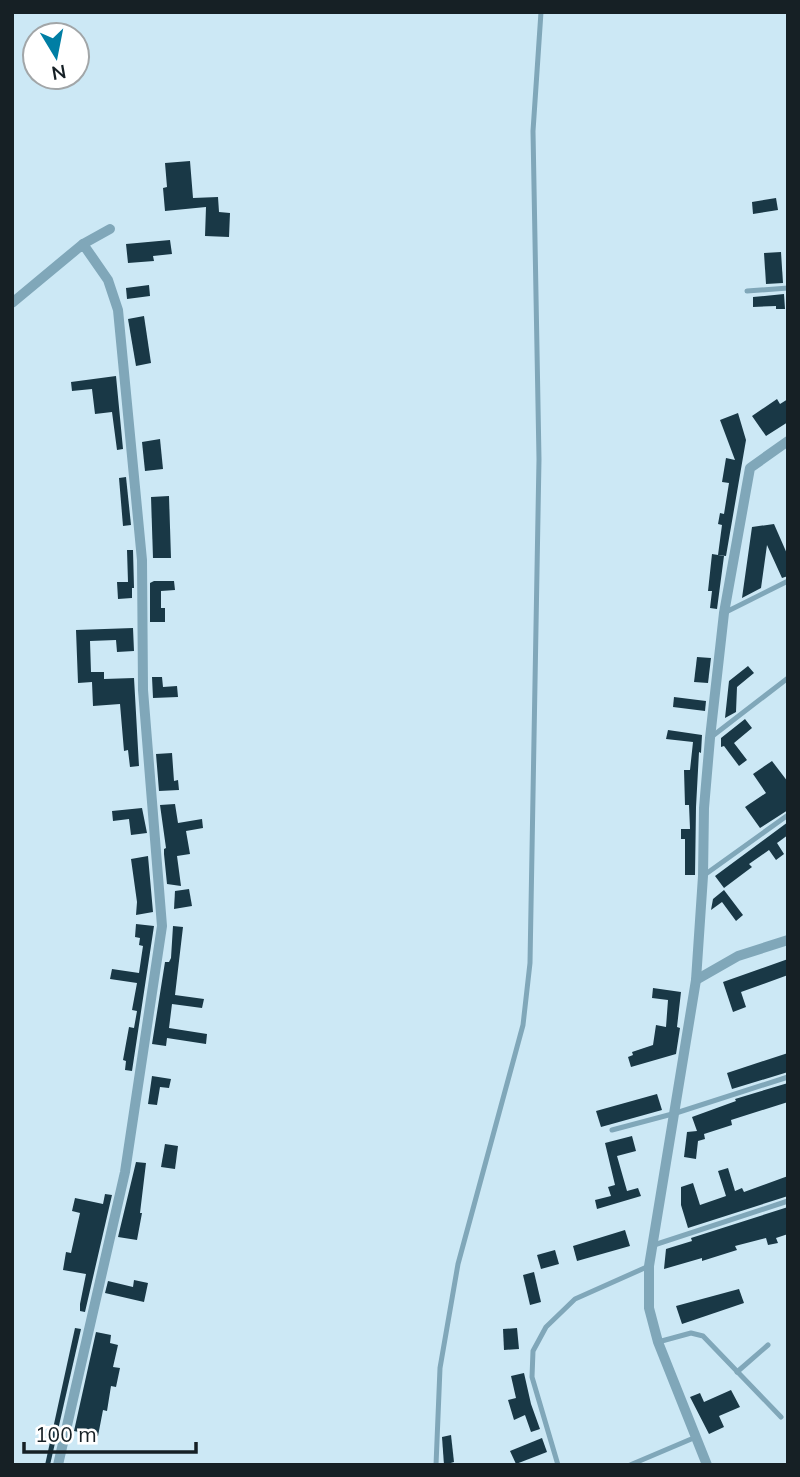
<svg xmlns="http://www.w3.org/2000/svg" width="800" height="1477" font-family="Mulish,sans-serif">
<rect width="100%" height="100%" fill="#cce8f5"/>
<!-- building -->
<g fill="#193846">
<polygon points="190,161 193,198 218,197 219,212 230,213 229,237 205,236 206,207 165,211 163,188 167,187 165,163"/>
<polygon points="776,198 778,210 753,214 752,202"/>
<polygon points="170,240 172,254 153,256 154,261 128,263 126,244"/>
<polygon points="781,252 783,283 766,284 764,253"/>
<polygon points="149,285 150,296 127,299 126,288"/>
<polygon points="784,294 785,309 776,309 776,306 753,307 753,297"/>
<polygon points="144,316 151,363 136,366 128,319"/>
<polygon points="116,376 123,449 117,450 112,412 95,414 92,389 72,391 71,382"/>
<polygon points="777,399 780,404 788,399 788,422 766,436 752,416"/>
<polygon points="738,413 746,440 726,556 718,555 722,525 718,524 720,513 724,514 729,483 722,482 726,458 735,460 720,420"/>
<polygon points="160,439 163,469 145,471 142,442"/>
<polygon points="126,477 131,525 123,526 119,478"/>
<polygon points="169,496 171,558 153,558 151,497"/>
<polygon points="774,524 788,556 788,576 782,578 767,545 761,588 742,598 752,527"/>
<polygon points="127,550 133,550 134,588 132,588 132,598 118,599 117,582 128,582"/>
<polygon points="712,554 724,556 717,609 710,608 712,591 708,591"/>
<polygon points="154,581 174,581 175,590 161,591 161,608 165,608 165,622 150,622 150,583"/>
<polygon points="133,628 134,651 117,652 116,640 90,641 91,672 104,672 104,679 134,678 139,766 130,767 128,750 124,751 120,704 93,706 92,682 78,683 76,630"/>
<polygon points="697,657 711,658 708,683 694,682"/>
<polygon points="748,666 754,673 737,687 736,712 725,718 729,681"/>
<polygon points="152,677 162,677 163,687 177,686 178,697 153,698"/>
<polygon points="674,697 706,701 705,711 673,707"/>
<polygon points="745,719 752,728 734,743 747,760 739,766 724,746 721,747 721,738"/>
<polygon points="668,730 702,735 701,753 699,752 696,807 695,875 685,875 685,839 681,839 681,829 690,829 689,805 685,805 684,770 690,770 693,742 666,739"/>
<polygon points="172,753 174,781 178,780 179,790 159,791 156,754"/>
<polygon points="772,761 788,782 788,810 760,828 745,807 766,793 753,774"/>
<polygon points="175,804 178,823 202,819 203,828 186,831 190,854 177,856 181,886 167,884 164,854 164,849 166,848 160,805"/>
<polygon points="142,808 147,833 131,835 129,819 113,821 112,811"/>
<polygon points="788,822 788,835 777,843 784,854 776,860 769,850 749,864 752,867 724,888 715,876"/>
<polygon points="148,856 153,912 136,915 137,902 131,859"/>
<polygon points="189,889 192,906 174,909 175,891"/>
<polygon points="724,890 743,915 736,921 722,902 711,910 713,899"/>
<polygon points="136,924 154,926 132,1071 125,1070 126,1061 123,1060 129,1027 134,1028 137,1011 132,1010 137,983 110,979 112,969 139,973 143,946 139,945 140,938 135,937"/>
<polygon points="173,926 183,927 175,995 204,999 202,1008 172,1004 169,1028 207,1034 206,1044 167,1038 166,1046 152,1044 165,962 169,962 171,958"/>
<polygon points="788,959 788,975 741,992 746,1007 733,1012 723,982"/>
<polygon points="653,988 681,992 677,1027 680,1028 676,1054 631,1067 628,1057 633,1055 632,1052 653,1045 656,1025 666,1027 668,1000 652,998"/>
<polygon points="788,1053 788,1072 732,1089 727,1073"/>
<polygon points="152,1076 171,1079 169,1088 160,1087 157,1105 148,1104"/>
<polygon points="788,1083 788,1102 731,1120 732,1125 704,1134 705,1139 698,1141 696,1159 684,1157 687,1132 697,1131 692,1117 736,1101 735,1099"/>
<polygon points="657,1094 662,1110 601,1127 596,1111"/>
<polygon points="632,1136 636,1151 617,1156 627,1191 638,1188 641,1196 597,1209 595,1200 611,1196 608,1187 615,1185 605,1143"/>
<polygon points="165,1144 178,1146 175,1169 161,1167"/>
<polygon points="136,1162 146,1163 140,1213 142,1213 137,1240 118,1237"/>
<polygon points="728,1168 735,1191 742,1188 744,1192 788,1176 788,1196 688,1228 681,1205 681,1187 693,1183 700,1205 726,1196 718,1171"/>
<polygon points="105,1194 112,1195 85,1312 80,1311 80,1304 86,1274 63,1270 66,1252 71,1253 80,1213 72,1211 75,1198 103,1204"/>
<polygon points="788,1207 788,1234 776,1238 778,1243 768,1245 766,1238 735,1246 737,1250 702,1261 702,1258 664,1269 666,1249 692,1241 691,1238"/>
<polygon points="625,1230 630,1246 577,1261 573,1246"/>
<polygon points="555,1250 559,1264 541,1269 537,1255"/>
<polygon points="534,1272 541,1302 530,1305 523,1275"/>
<polygon points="134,1280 148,1283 144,1302 105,1293 108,1281 133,1287"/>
<polygon points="739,1289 744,1303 682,1324 676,1306"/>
<polygon points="75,1328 81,1329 50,1465 45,1465"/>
<polygon points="517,1328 519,1349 504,1350 503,1329"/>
<polygon points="96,1332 111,1335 110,1343 118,1345 113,1367 120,1368 116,1387 111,1386 107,1411 103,1410 98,1436 74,1431"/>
<polygon points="524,1373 531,1404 540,1429 531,1432 525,1415 514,1420 508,1400 516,1398 511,1376"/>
<polygon points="731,1390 740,1407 719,1416 724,1427 709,1434 690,1397 700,1393 704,1402"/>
<polygon points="451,1435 454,1462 444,1465 442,1437"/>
<polygon points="542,1438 547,1452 516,1464 510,1451"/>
</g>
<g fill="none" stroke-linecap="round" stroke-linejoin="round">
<!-- lane -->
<g stroke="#80a7b9" stroke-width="5">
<polyline points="747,291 788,288"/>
<polyline points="724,613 788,581"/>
<polyline points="710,738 788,678"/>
<polyline points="703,876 788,815"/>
<polyline points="612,1130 676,1113 788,1077"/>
<polyline points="654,1245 788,1201"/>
<polyline points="658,1342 691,1333 703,1336 781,1417"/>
<polyline points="737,1372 768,1345"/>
<polyline points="436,1465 440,1368 458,1264 523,1025 530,963 539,459 533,131 541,12"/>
<polyline points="558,1465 532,1377 533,1351 546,1327 575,1299 649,1266"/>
<polyline points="630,1465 696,1437"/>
</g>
<!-- street -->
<g stroke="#80a7b9" stroke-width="10">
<polyline points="83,244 110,229"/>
<polyline points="12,303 83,244 108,280 118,310 142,560 143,690 162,926 125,1172 58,1465"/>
<polyline points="696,980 738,956 788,940"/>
<polyline points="707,1465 658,1342 649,1308 649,1266 696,980 703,876 704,808 710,738 724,613 750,468 788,441"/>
</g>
</g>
<!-- border -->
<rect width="800" height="1477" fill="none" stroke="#162025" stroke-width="28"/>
<!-- north arrow -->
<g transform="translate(56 56) rotate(170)"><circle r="33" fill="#ffffff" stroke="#a2a6a8" stroke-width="2"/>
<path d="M0-5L12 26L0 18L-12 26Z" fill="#007ea4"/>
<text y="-10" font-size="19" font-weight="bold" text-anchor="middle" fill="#162025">N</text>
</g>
<!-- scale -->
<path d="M24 1442v10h172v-10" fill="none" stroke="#162025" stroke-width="3.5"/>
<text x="35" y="1442" font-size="21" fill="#162025" stroke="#ffffff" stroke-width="5" paint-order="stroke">100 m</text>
</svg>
